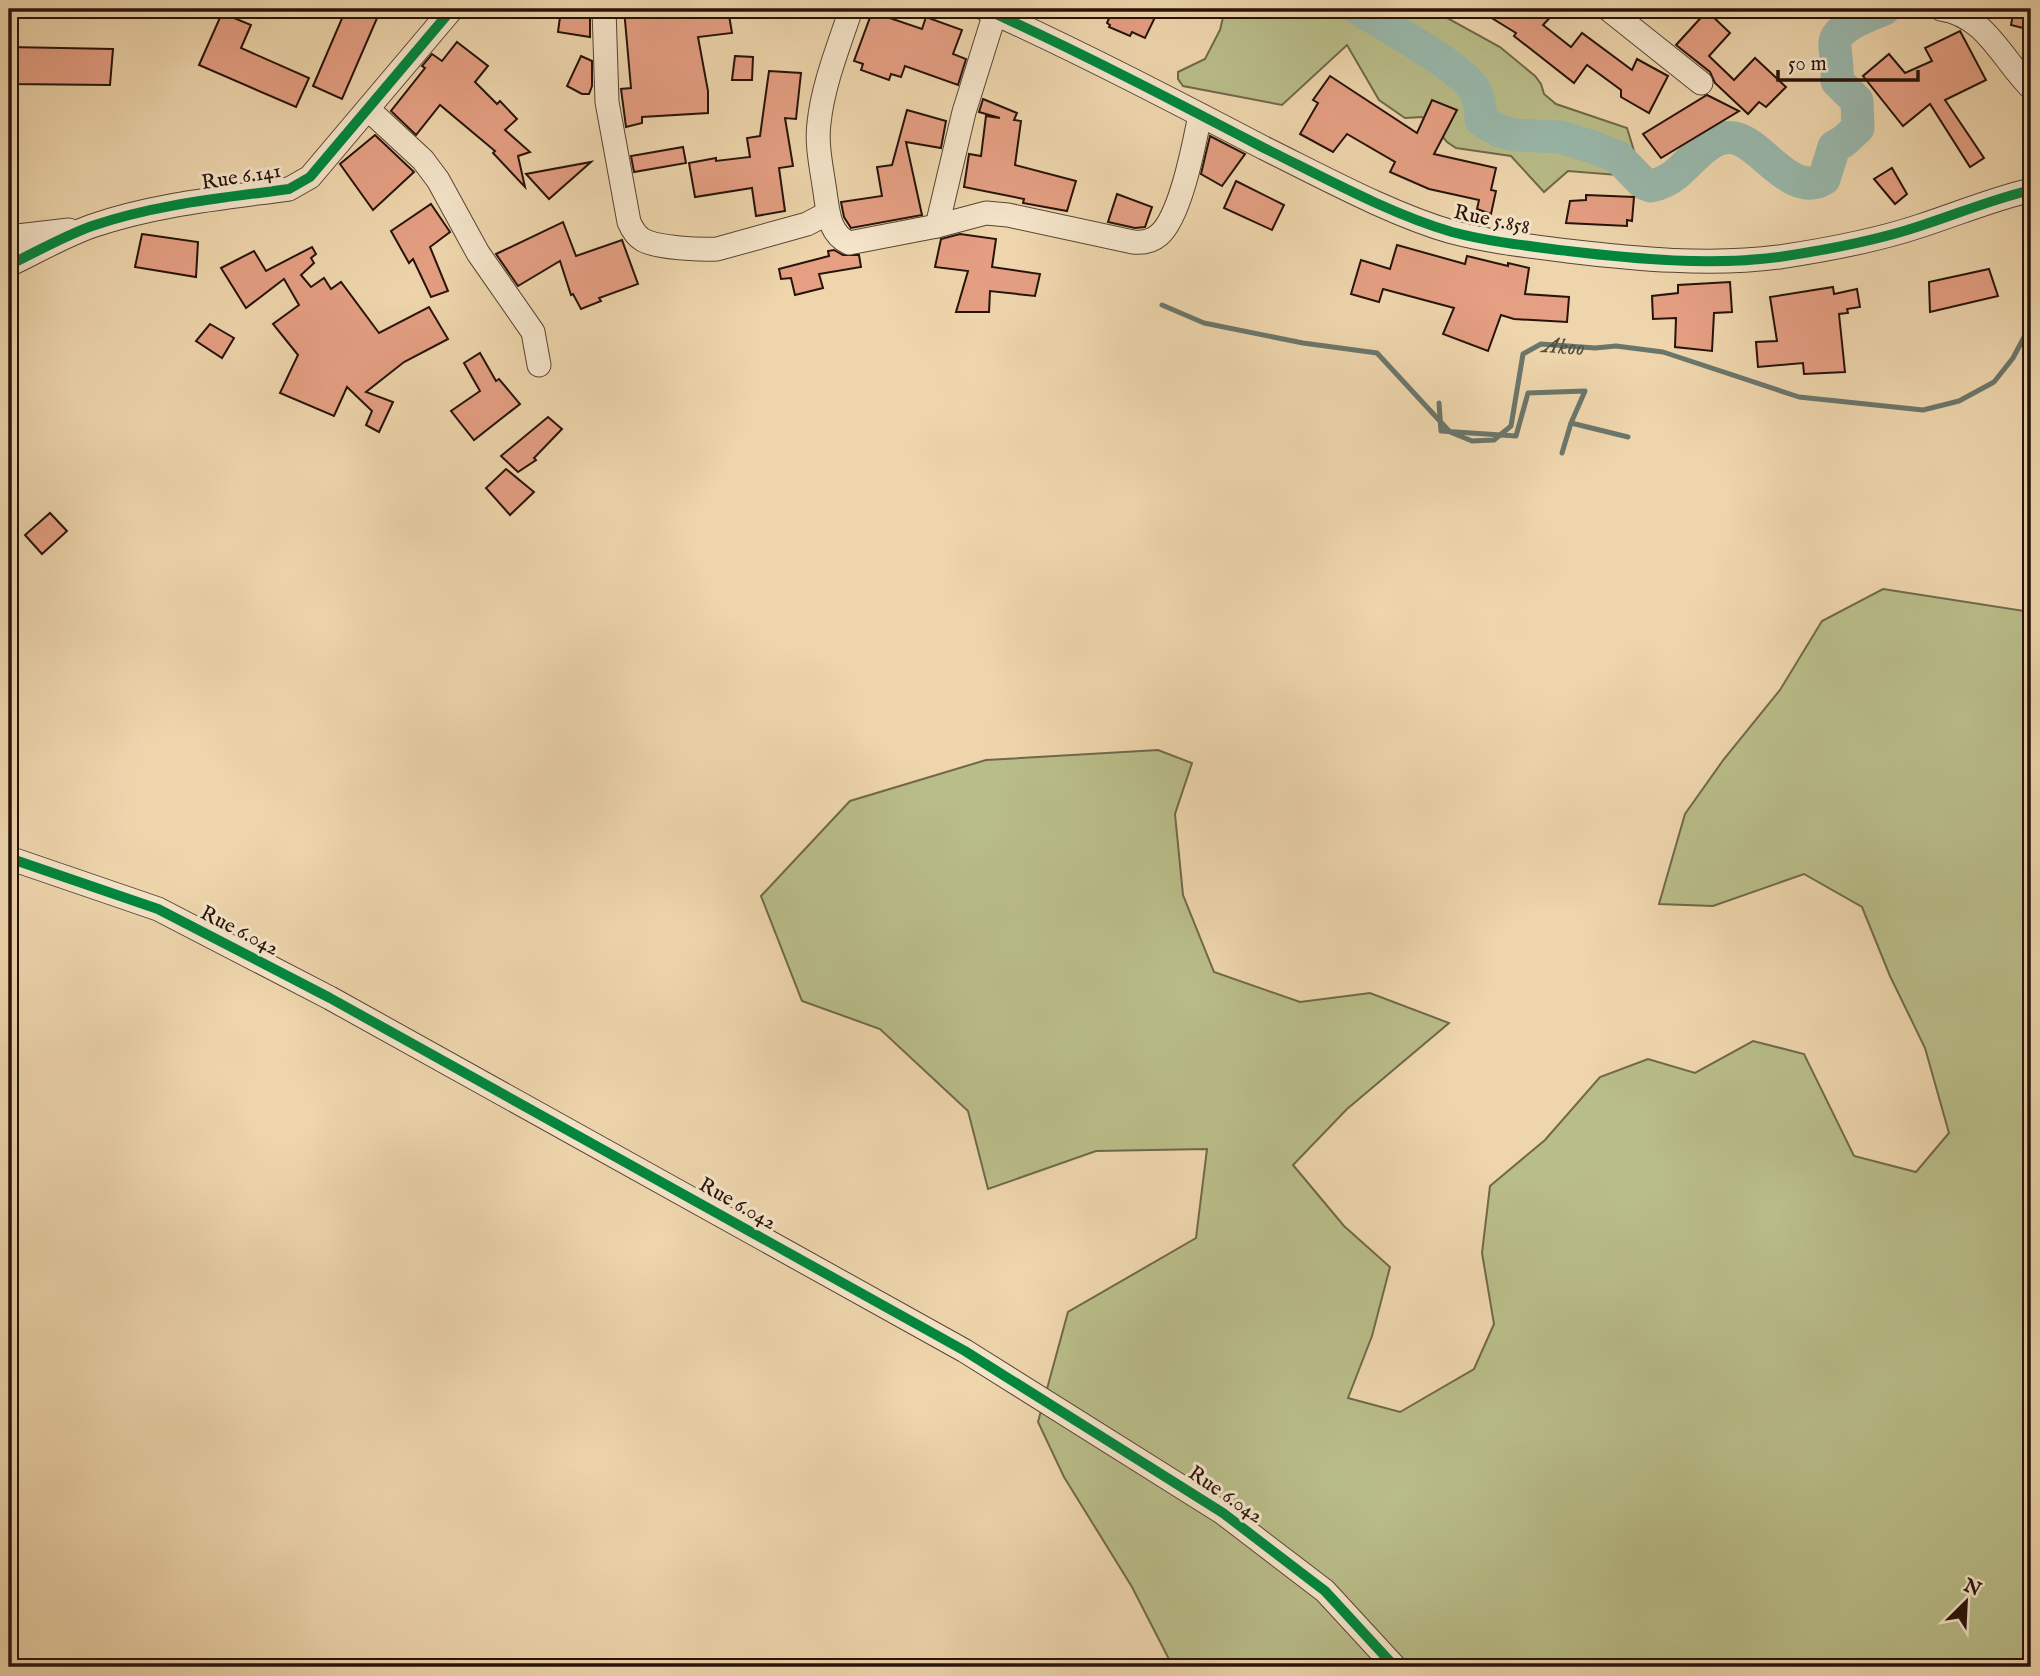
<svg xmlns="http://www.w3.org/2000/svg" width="2040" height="1676" font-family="'IM FELL English',serif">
<rect width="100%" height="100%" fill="#eed5ac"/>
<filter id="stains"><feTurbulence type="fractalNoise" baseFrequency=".00286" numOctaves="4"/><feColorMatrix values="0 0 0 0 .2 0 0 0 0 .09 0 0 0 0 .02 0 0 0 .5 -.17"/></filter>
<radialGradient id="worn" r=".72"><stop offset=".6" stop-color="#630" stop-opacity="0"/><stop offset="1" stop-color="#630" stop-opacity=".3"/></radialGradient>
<!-- green -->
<g fill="#b9bd89" stroke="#70684a" stroke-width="2">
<polygon points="1225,9 1431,9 1500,47 1535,76 1541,84 1544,94 1556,104 1627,128 1642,177 1568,171 1544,192 1511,156 1456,148 1447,142 1432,124 1422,117 1405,118 1379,100 1347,45 1282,105 1183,86 1178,79 1178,72 1205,59 1220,30"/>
<polygon points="1883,589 2031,612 2031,1667 1173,1667 1132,1587 1064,1477 1038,1422 1068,1312 1196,1238 1207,1149 1096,1151 988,1189 968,1111 880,1029 802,1001 761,896 850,801 986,760 1158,750 1192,763 1175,814 1183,895 1214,972 1300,1002 1370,993 1449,1023 1347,1109 1293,1165 1344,1226 1390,1267 1372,1336 1348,1398 1400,1412 1474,1369 1494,1324 1482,1253 1490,1186 1545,1140 1600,1077 1648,1059 1695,1073 1753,1041 1804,1054 1854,1156 1916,1172 1949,1133 1925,1048 1890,976 1862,907 1804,874 1713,906 1659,904 1685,814 1724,759 1780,690 1822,621"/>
</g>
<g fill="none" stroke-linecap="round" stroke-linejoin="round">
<!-- stream -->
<g stroke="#6b766b" stroke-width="5">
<path id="s1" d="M1162,305l42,18 99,20 74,10 73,79 22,9 22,-1 17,-14 12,-72 18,-10 54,4 21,-2 47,6 136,45 124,13 36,-9 35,-19 19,-24 18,-34"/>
<polyline points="1439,403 1441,431 1516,436 1528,393 1585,391 1571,423 1562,453"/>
<polyline points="1571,423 1628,437"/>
</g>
<!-- river -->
<path stroke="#99b8ab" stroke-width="33" d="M1359,9c25,16 102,58 115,80 6,10 7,20 7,31l18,11 16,4 45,2 33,10 25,10 25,26 8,3c9,-2 18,-6 25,-12 16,-13 34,-40 58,-36 27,4 57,61 90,41l10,-32 10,-6 14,-13 -1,-27 -20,-20c1,-12 -1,-22 -2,-34 -3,-20 34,-31 49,-38"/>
</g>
<!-- building -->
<g fill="#e59f83" stroke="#27130a" stroke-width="2">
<polygon points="346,9 381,9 342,99 313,86"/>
<polygon points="561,9 590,9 590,37 558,32"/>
<polygon points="624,9 645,9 645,11 671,9 728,9 732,33 698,37 708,91 708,113 642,117 642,123 626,127 621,89 631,88"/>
<polygon points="1113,9 1159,9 1145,38 1132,32 1130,36 1109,27 1110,25 1107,23"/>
<polygon points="1477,9 1558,9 1543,25 1571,47 1582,33 1632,70 1637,59 1668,76 1649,113 1621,97 1621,90 1587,65 1574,83 1514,36 1516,33"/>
<polygon points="2014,9 2031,9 2031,30 2011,25"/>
<polygon points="1707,11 1730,33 1709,56 1734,80 1755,58 1786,87 1766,107 1759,102 1748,114 1715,83 1710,72 1676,45"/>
<polygon points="872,12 922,29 926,17 962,30 953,54 966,59 958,85 905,66 901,77 891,74 889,80 861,70 863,64 854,61"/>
<polygon points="222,13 251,25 241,48 309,78 296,107 199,65"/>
<polygon points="1960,31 1986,80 1945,100 1984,158 1970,167 1930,104 1903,126 1863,76 1889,54 1905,73 1932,61 1925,48"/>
<polygon points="457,42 488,66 475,82 497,104 500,101 517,119 505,130 530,152 518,156 525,187 493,153 495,151 440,105 416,135 391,111 425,68 422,66 432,54 442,61"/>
<polygon points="9,47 113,49 110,85 9,84"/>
<polygon points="581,56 592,61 592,86 589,94 582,94 567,86"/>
<polygon points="735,56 753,57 752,80 732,80"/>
<polygon points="769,71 801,73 796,119 785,118 793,166 779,168 785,211 756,216 752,188 695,197 689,163 716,158 716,161 750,157 747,138 760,136"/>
<polygon points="1330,76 1417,133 1432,100 1457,110 1434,154 1496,168 1491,190 1496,191 1491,214 1477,209 1479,200 1429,189 1390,172 1395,162 1347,134 1333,152 1300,134 1318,103 1313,100"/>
<polygon points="1707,95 1739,111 1661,158 1643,134"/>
<polygon points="983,99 1017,113 1014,120 1021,121 1015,165 1076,181 1067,211 1023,203 1024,199 964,187 969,154 981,156 986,116 1000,118 979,112"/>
<polygon points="907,110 946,121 941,148 906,142 922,215 851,228 844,217 841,202 882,196 877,167 892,165"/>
<polygon points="375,135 414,172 373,210 340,164"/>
<polygon points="1210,136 1245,154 1222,186 1201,174"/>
<polygon points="683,147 686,163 634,172 631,156"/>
<polygon points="591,162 549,199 526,174"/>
<polygon points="1892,168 1907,194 1895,204 1874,179"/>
<polygon points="1236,181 1284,205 1272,230 1224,208"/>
<polygon points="1117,194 1152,207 1145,227 1135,228 1108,222"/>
<polygon points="1586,195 1634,197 1632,221 1627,220 1627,226 1566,223 1570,201 1586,200"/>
<polygon points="431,204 450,232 430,247 448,291 431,297 413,259 409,263 391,231"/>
<polygon points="563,222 576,256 622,240 638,284 599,298 601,301 581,309 573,294 571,295 560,261 518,286 496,254"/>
<polygon points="142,234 198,242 196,277 135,267"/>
<polygon points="960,234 996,239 992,267 1040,274 1035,296 990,291 989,312 956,312 968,271 935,267 941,239"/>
<polygon points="1397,245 1465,264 1467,256 1508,266 1508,263 1529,268 1525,294 1569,297 1567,322 1514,319 1501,315 1488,351 1443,334 1454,308 1383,289 1379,302 1351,294 1361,260 1390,269"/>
<polygon points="312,247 316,254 311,258 314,263 301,275 311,287 324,278 331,289 341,282 379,333 429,307 448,339 404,362 366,392 393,402 379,432 366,425 372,411 347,387 334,416 280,393 298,355 273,324 299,305 284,279 246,308 221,268 254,251 266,271"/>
<polygon points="834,250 843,255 859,255 861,267 819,274 823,288 795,295 791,278 781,279 779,269 829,256 828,251"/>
<polygon points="1989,269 1998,296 1930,312 1929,282"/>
<polygon points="1730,282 1732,312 1714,313 1712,351 1675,347 1676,318 1653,319 1652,296 1678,293 1678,285"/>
<polygon points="1833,287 1834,294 1857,289 1860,307 1847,309 1848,313 1839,314 1845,372 1804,374 1803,363 1758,367 1756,342 1777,341 1770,297"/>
<polygon points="210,324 234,338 222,358 196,341"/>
<polygon points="480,353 496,381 499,379 520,404 474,440 451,411 480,391 464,363"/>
<polygon points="548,417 562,429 534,458 536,460 518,472 501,456"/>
<polygon points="506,469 534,492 510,515 486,488"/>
<polygon points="50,513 67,531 42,554 25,535"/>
</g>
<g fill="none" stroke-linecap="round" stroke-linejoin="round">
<!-- minor casing -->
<g stroke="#594432" stroke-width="25">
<g id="minor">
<path d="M604,9l3,93 22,120c3,7 7,14 14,18 15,8 57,10 74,9l90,-25 21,-11"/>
<path d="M851,9c-12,37 -28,75 -32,114 -3,22 3,47 6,69 3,20 4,42 24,51l88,-17 49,-13 22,2 125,27c9,1 18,0 26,-7 22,-19 35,-91 41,-120"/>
<path d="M985,9c95,43 187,91 279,139 59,29 126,66 188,84 38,10 77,14 116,19 67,8 143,15 211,6 47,-7 96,-16 141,-31 37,-12 73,-27 111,-36"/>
<polyline points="1608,9 1701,83"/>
<path d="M1941,9c44,6 61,50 90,79"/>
<polyline points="369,110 423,160 438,180 478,253 533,332 539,365"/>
<polyline points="937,226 964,112 995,13"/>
<polyline points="9,237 69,230"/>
<path d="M9,265c27,-13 55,-29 83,-39 64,-22 131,-28 197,-37l21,-12 142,-168"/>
<polyline points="9,858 158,909 330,998 965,1351 1223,1513 1325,1591 1395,1667"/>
</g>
</g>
<!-- minor -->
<use href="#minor" stroke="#f4e4c9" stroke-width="23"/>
<!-- cycleway casing -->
<g stroke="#f4e4c9" stroke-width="15">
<g id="cycleway">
<path d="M985,9c95,43 187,91 279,139 59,29 126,66 188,84 38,10 77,14 116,19 67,8 143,15 211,6 47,-7 96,-16 141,-31 37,-12 73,-27 111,-36"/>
<path d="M9,265c27,-13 55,-29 83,-39 64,-22 131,-28 197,-37l21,-12 142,-168"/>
<polyline points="9,858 158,909 330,998 965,1351 1223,1513 1325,1591 1395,1667"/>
</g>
</g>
<!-- cycleway -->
<use href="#cycleway" stroke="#00873e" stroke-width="10"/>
</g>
<g text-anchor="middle" stroke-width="6" stroke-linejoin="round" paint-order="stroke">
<!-- street labels -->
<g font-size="21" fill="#27130a" stroke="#f4e4c9">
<text transform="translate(241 176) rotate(-9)" y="7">Rue 6.141</text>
<text transform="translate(1492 219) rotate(12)" y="7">Rue 5.858</text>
<text transform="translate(240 930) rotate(27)" y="7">Rue 6.042</text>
<text transform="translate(738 1203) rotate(29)" y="7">Rue 6.042</text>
<text transform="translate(1226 1494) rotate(34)" y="7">Rue 6.042</text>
</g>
<!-- water labels -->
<g font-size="23" font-style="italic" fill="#4f4d42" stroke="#f4e4c9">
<text dy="8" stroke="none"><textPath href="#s1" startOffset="513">Akoo</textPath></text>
</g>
</g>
<!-- margin -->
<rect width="2040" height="1676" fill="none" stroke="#eed5ac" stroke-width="35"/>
<rect x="10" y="10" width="2019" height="1655" fill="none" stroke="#27130a" stroke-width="3.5"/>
<rect x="18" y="18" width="2005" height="1641" fill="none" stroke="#27130a" stroke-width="2"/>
<!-- north arrow -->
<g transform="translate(1966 1602) rotate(24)" stroke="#f4e4c9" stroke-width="5" paint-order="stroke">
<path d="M0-5L12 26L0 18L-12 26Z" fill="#27130a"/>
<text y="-10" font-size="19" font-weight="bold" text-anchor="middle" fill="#27130a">N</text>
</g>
<!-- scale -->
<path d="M1778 70v10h140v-10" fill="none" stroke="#27130a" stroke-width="3.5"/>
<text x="1788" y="70" font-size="21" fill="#27130a" stroke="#f4e4c9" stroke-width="5" paint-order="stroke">50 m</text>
<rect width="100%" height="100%" filter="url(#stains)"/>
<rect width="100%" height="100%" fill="url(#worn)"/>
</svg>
